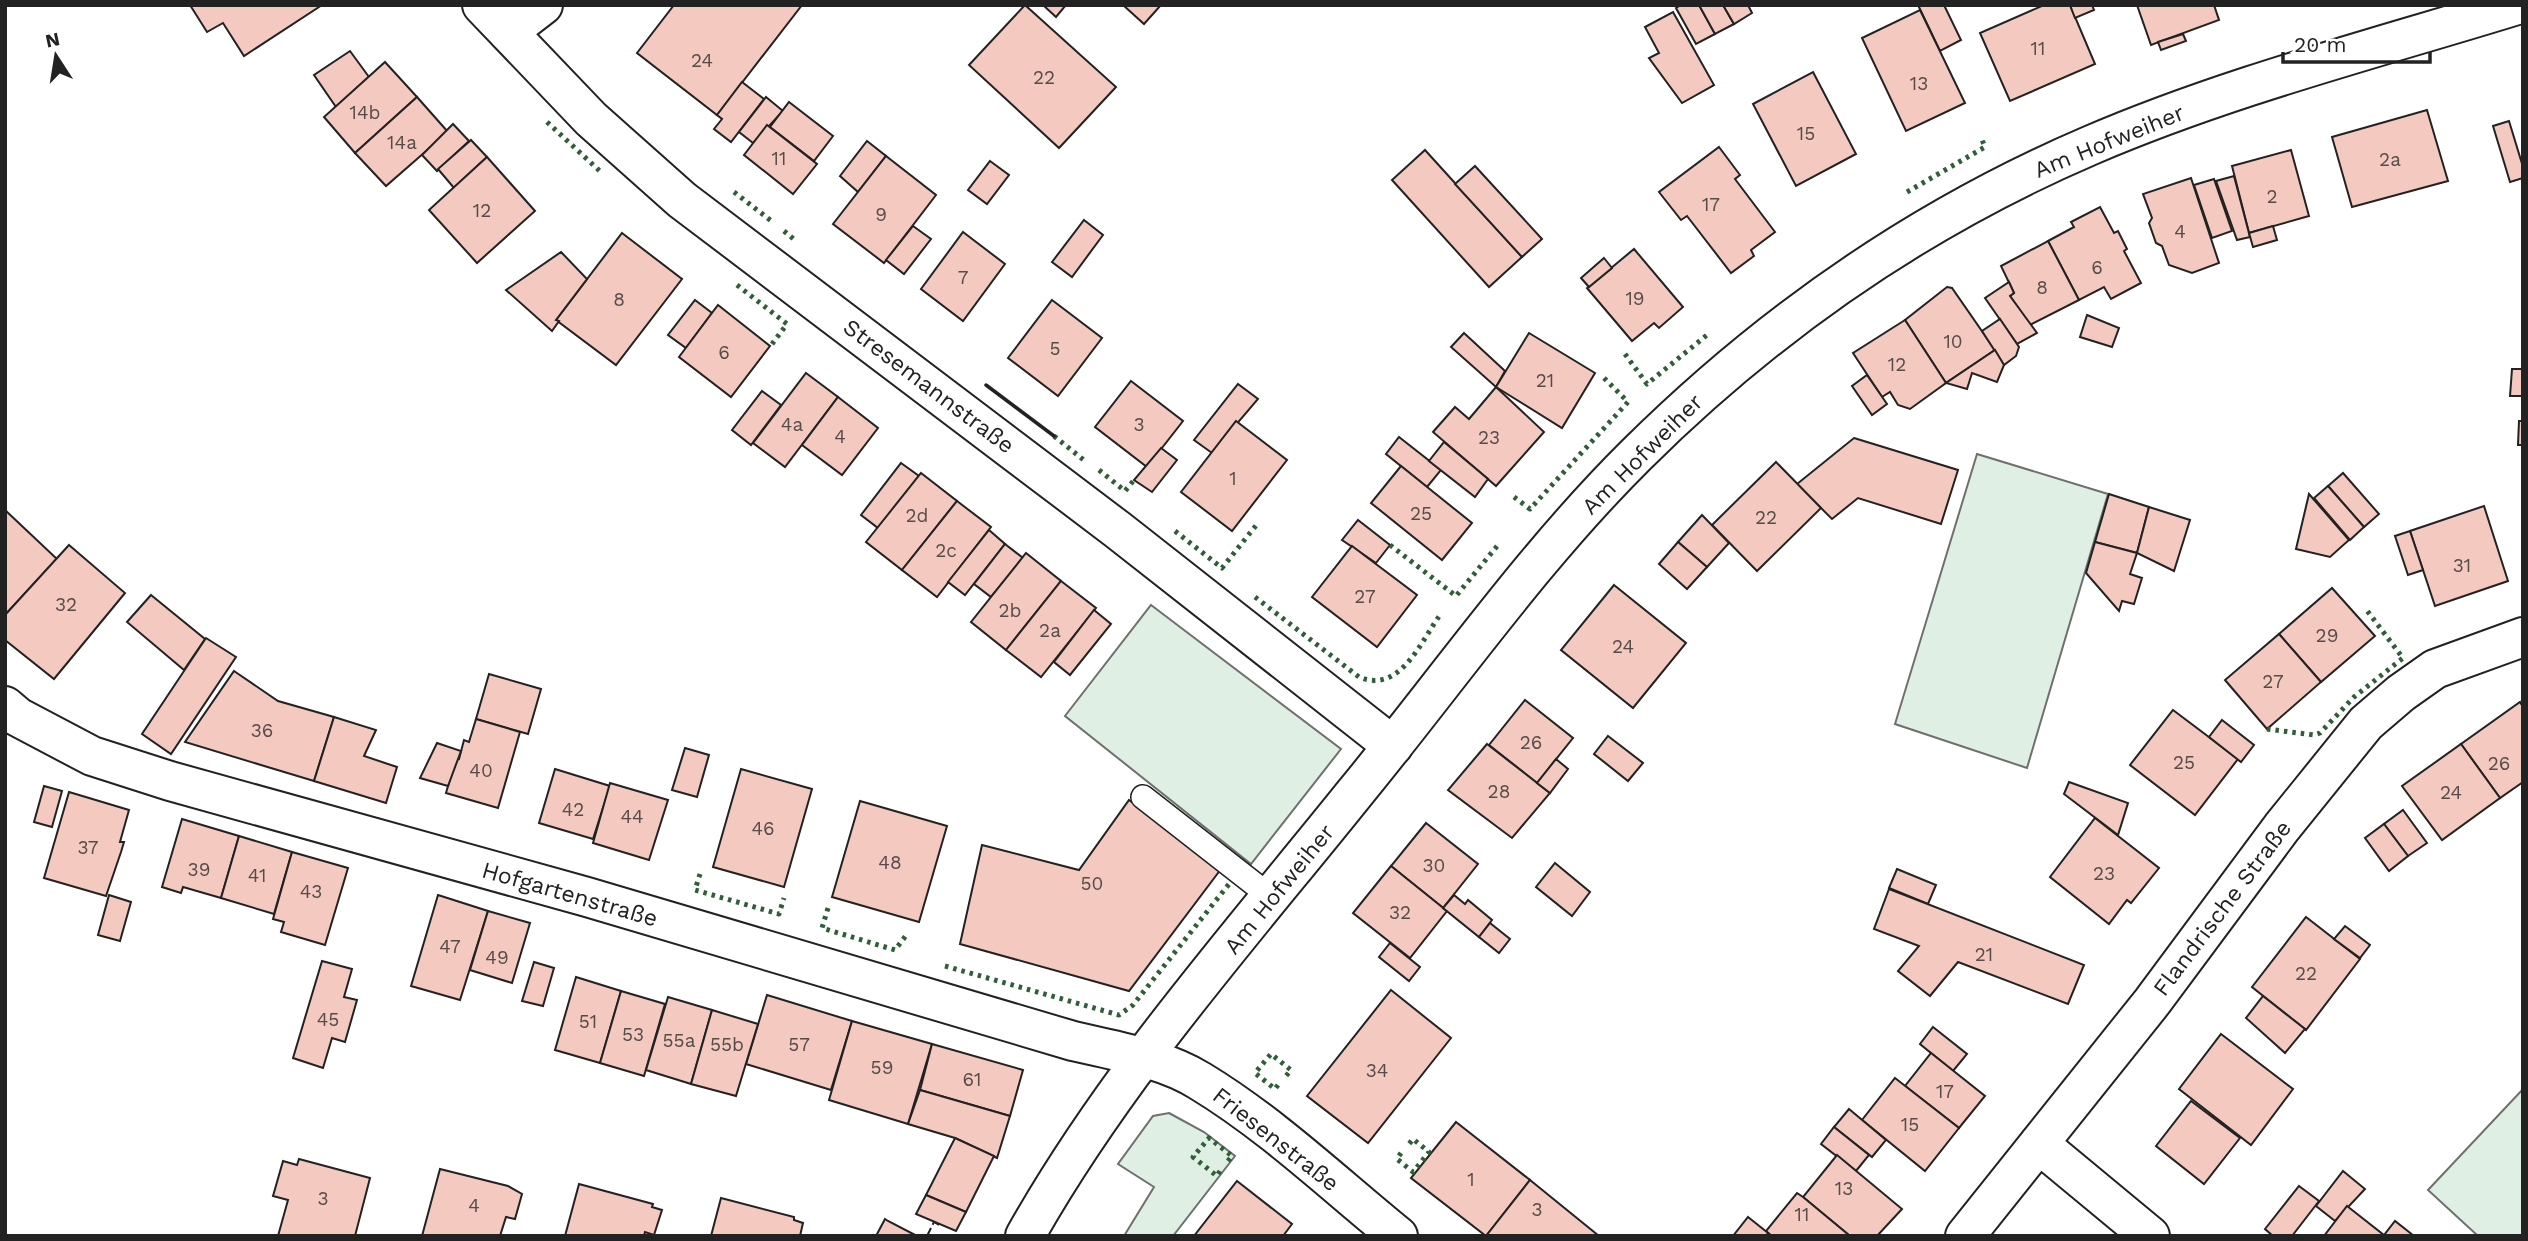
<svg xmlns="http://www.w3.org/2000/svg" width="2528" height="1241" font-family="'Work Sans',sans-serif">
<rect width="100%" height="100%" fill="#fff"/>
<!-- green -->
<g fill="#e0efe3" stroke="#6f6f6f" stroke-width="2">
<polygon points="1977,454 2108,494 2027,768 1895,724"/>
<polygon points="1151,605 1341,749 1251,864 1065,716"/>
<polygon points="2523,1089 2523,1236 2478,1236 2428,1190"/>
<polygon points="1169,1113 1204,1132 1235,1156 1173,1236 1124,1236 1154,1187 1118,1164 1153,1116"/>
</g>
<!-- building -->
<g fill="#f3c9c0" stroke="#222" stroke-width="2">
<polygon points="190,5 322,5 244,56 223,23 207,32"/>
<polygon points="674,5 802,5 717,115 637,53"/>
<polygon points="1025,5 1116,87 1059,148 969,65"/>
<polygon points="1043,5 1066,5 1056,17"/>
<polygon points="1123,5 1161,5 1144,24"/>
<polygon points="1681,5 1699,5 1715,34 1696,44 1676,8"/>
<polygon points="1699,5 1723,5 1734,24 1715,34"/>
<polygon points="1723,5 1748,5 1752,13 1734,24"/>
<polygon points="1918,5 1944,5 1961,40 1940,51"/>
<polygon points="2044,5 2070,5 2095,64 2010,101 1980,33"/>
<polygon points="2070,5 2092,5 2094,10 2075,18"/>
<polygon points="2137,5 2214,5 2219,20 2151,45"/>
<polygon points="1920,10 1965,103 1906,131 1862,38"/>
<polygon points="1673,12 1714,85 1682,103 1649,58 1659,53 1645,27"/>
<polygon points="2183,34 2186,41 2161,50 2158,42"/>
<polygon points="350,51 369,77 336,107 314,75"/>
<polygon points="385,62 417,97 355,153 324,117"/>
<polygon points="1813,72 1856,154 1796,186 1753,104"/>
<polygon points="742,82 764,99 731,142 714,129 722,119 717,115"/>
<polygon points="417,97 448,132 386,186 355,153"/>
<polygon points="766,97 783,111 753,143 739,132"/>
<polygon points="789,102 833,136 814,161 770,127"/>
<polygon points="2427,110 2448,181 2352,207 2332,137"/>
<polygon points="2509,121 2523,167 2523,178 2510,182 2493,126"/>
<polygon points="453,124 469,141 437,171 422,155"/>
<polygon points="767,125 817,164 793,194 744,155"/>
<polygon points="471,140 487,157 454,188 438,169"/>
<polygon points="867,141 886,156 858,192 840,176"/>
<polygon points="1719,147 1740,175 1735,179 1775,232 1751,250 1754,256 1731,273 1687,216 1681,220 1659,192"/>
<polygon points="1425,150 1522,257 1489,287 1392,180"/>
<polygon points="2291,150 2309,216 2249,233 2232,166"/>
<polygon points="886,156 936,195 884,263 833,224"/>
<polygon points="487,157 535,211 477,263 429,210"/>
<polygon points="990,161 1009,175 987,204 968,190"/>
<polygon points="1475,166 1542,239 1522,257 1455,184"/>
<polygon points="2234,176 2250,237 2237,240 2216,181"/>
<polygon points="2191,178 2219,263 2192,273 2169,265 2162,246 2156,243 2149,223 2152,218 2143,194"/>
<polygon points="2214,179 2232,231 2212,238 2194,185"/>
<polygon points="2100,207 2114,233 2118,231 2127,249 2124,251 2141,283 2111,299 2104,287 2079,300 2048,241 2074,227 2071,222"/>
<polygon points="1084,220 1103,235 1072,277 1052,262"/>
<polygon points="913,226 931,239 904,274 886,260"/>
<polygon points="2273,226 2277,240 2253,247 2249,233"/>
<polygon points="963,232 1005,264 963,321 921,289"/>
<polygon points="622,233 682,279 616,365 556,320"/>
<polygon points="2048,241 2079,300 2030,325 2010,296 2014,293 2001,266"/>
<polygon points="1634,249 1683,307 1659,328 1654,323 1632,341 1587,288"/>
<polygon points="561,252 587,279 556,320 559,321 552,331 506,290"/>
<polygon points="1604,258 1612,268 1589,287 1581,278"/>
<polygon points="2009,282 2014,293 2010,296 2037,333 2017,344 1985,298"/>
<polygon points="1947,287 1952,288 1995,350 1946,383 1905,320"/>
<polygon points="695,300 712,313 686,348 668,335"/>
<polygon points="1052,300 1102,338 1058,396 1008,358"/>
<polygon points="718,305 770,346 731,397 679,357"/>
<polygon points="2087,315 2119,328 2112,347 2080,337"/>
<polygon points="2000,319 2019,347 2016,356 2004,365 1982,331"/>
<polygon points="1905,320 1946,383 1910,409 1898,405 1890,392 1882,397 1853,353"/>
<polygon points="1464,333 1505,371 1496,387 1451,347"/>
<polygon points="1529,333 1595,373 1562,428 1496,387"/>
<polygon points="1995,350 2004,365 1997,382 1972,373 1967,389 1946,383"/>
<polygon points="2512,369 2523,369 2523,396 2510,396"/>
<polygon points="806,373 838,397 785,467 753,443"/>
<polygon points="1867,375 1887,404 1872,415 1852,386"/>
<polygon points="1131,381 1183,421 1147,467 1095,427"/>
<polygon points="1238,384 1258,399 1212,453 1194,440"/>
<polygon points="1496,387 1544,432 1496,486 1433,432 1455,407 1469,419"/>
<polygon points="762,391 781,405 751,445 732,430"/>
<polygon points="838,397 878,428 842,475 802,445"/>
<polygon points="1236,421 1287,460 1232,531 1181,492"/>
<polygon points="2519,421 2523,421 2523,445 2518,445"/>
<polygon points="1399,437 1441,470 1427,487 1386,454"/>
<polygon points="1854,438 1958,470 1941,524 1858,498 1832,519 1797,484"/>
<polygon points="1444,442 1488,479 1475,497 1429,461"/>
<polygon points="1161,448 1177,460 1152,492 1134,480"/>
<polygon points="1776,462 1821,508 1757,571 1712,525"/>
<polygon points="901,463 919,476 878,528 861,515"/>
<polygon points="1401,466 1472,523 1442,560 1371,503"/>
<polygon points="921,473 957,501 902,570 866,542"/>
<polygon points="2343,473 2379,514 2364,527 2328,486"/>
<polygon points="2328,486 2364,527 2350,540 2314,498"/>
<polygon points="2109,494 2149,507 2137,553 2095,542"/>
<polygon points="2309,494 2349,540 2330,557 2296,549"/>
<polygon points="957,501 991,527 937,597 902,570"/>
<polygon points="2484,506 2508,581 2435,606 2410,531"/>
<polygon points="2149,507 2190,520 2174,571 2137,553"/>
<polygon points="5,510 57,559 5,615"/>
<polygon points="1702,515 1729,543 1707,567 1678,542"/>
<polygon points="1358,520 1390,545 1376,563 1342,540"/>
<polygon points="989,530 1005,544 965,595 948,582"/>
<polygon points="2410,531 2423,570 2408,575 2395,536"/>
<polygon points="1678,542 1707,567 1687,589 1659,564"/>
<polygon points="2095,542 2137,553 2130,574 2142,578 2134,604 2122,601 2119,611 2086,573"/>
<polygon points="1005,544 1023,558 991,597 974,584"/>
<polygon points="69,545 125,593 54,679 5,640 5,615"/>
<polygon points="1352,546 1417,595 1377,647 1312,597"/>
<polygon points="1026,553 1061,581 1006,650 971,622"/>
<polygon points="1061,581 1096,608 1041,677 1006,650"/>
<polygon points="1614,585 1686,643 1633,708 1561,650"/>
<polygon points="2332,588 2375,636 2321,682 2279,634"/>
<polygon points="151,595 205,639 184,670 127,622"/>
<polygon points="1094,610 1111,624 1070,675 1054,662"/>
<polygon points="2279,634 2321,682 2267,729 2225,680"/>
<polygon points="206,638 236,657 171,754 142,734"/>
<polygon points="234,671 278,701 334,717 314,781 185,742"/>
<polygon points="489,674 541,689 528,734 476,719"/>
<polygon points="1525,700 1573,738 1537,783 1489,745"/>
<polygon points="2520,702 2523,707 2523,782 2500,798 2461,744"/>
<polygon points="2173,710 2238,759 2195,815 2130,765"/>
<polygon points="334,717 376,730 364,756 397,767 386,803 314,781"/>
<polygon points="476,719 520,732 498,808 446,793 456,758 459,759 464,740 469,742"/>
<polygon points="2222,720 2254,745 2241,762 2209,737"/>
<polygon points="1608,736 1643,763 1628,781 1594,754"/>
<polygon points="437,743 461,751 448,786 420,778"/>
<polygon points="1487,744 1550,793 1512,838 1448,790"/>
<polygon points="2461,744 2500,798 2442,840 2402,786"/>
<polygon points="685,748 709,755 697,797 672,790"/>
<polygon points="1556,759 1568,769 1550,793 1537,783"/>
<polygon points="555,769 610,786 593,839 539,823"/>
<polygon points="741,769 812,789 784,887 713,867"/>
<polygon points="2069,782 2128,803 2118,835 2064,794"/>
<polygon points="610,783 668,800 649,860 593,843"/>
<polygon points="44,786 62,791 52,827 34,822"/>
<polygon points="69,792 129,810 120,842 124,842 121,852 106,896 44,878"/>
<polygon points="1129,800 1221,869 1129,991 960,944 982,845 1079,870"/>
<polygon points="860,801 947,826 919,922 832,897"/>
<polygon points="2403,810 2427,843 2408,856 2384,824"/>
<polygon points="2095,818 2159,868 2131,903 2127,900 2109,924 2050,877"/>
<polygon points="182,819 239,836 221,898 183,887 181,893 162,887"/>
<polygon points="1426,823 1478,864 1443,908 1391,866"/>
<polygon points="2384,824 2408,856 2389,871 2365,838"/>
<polygon points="239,836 292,852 274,914 221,898"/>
<polygon points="292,852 348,868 325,945 281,932 284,922 273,919"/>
<polygon points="1555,863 1590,892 1572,916 1536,887"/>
<polygon points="1391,866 1447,911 1410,958 1353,913"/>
<polygon points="1897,869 1936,885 1928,904 1889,888"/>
<polygon points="1889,889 2084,965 2068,1004 1958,962 1930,996 1898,971 1919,946 1874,929"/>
<polygon points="109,895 131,902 120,941 98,935"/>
<polygon points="438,895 488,911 460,1000 411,986"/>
<polygon points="1454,895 1465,904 1468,900 1492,920 1479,937 1443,908"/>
<polygon points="488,911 530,923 512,983 470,970"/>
<polygon points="2306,917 2360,959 2306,1030 2252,987"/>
<polygon points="1490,923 1510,939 1499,953 1479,937"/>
<polygon points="2345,926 2370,945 2360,958 2334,939"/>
<polygon points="1390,943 1420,967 1409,981 1379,957"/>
<polygon points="322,961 352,969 344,997 357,1000 345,1042 332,1038 323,1068 293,1058"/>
<polygon points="534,962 554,968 543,1006 522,1001"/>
<polygon points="576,977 621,991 600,1063 555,1050"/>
<polygon points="1391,990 1451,1038 1368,1143 1307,1096"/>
<polygon points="621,991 665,1004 644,1076 600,1063"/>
<polygon points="767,995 852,1021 831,1090 746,1064"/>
<polygon points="2263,996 2305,1029 2285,1053 2246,1018"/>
<polygon points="668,997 712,1010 691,1084 646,1070"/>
<polygon points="712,1010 758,1024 736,1096 691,1084"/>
<polygon points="852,1021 932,1044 908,1124 829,1100"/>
<polygon points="1933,1027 1967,1054 1953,1071 1920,1044"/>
<polygon points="2221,1034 2293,1089 2251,1145 2179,1089"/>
<polygon points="932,1044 1023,1070 1010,1116 920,1090"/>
<polygon points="1931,1053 1985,1096 1959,1128 1905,1086"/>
<polygon points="1895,1078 1959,1128 1925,1171 1862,1120"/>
<polygon points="920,1090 1010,1116 997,1158 955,1138 908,1124"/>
<polygon points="2191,1101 2240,1138 2204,1184 2156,1146"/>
<polygon points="1849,1109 1886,1140 1872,1157 1834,1127"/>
<polygon points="1456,1122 1530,1180 1486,1236 1411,1178"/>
<polygon points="1834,1127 1869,1155 1856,1171 1821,1144"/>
<polygon points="955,1138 994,1156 966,1212 926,1195"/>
<polygon points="1837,1155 1902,1209 1877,1236 1850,1236 1803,1197"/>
<polygon points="299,1159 370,1178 355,1236 278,1236 288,1200 273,1196 283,1161 297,1165"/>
<polygon points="440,1169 508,1186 522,1194 515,1219 506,1217 500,1236 422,1236"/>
<polygon points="2343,1171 2365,1189 2335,1221 2316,1206"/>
<polygon points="1530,1180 1599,1236 1486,1236"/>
<polygon points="1237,1181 1292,1224 1283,1236 1194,1236"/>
<polygon points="579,1184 653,1204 652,1207 662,1210 654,1235 645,1232 644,1236 565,1236"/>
<polygon points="2299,1186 2319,1201 2292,1236 2273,1236 2265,1229"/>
<polygon points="1797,1193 1803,1197 1850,1236 1772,1236 1766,1231"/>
<polygon points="926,1195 966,1212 956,1231 916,1214"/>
<polygon points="721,1198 794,1217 794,1220 803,1223 800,1236 711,1236"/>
<polygon points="2347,1206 2384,1235 2395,1221 2414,1236 2324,1236"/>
<polygon points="1748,1217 1768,1233 1766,1236 1733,1236"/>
<polygon points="885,1219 888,1221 917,1236 876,1236"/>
</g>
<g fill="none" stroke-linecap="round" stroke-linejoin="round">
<!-- lane casing -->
<g stroke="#222" stroke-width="26">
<polyline id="lane" points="1143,797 1271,897"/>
</g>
<!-- street casing -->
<g stroke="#222" stroke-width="42">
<g id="street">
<polyline points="482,5 591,119 682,200 1118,530 1393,746"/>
<polyline points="508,32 543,5"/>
<path d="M5,706l13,11 74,39 78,25 417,116 486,144c42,10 90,17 127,40 71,43 134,103 198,155"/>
<polyline points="2039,1144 2150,1236"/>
<path d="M1025,1236c90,-160 215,-300 329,-442 93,-113 178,-236 282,-339 131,-130 283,-236 453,-309 137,-59 285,-97 428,-141"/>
<polyline points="1965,1236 2152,1002 2282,827 2366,723 2401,693 2435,669 2523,637"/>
</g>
</g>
<!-- lane -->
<use href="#lane" stroke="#fff" stroke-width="23"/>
<!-- street -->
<use href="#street" stroke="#fff" stroke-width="38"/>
<!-- hedge -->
<g stroke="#2f5e38" stroke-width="5" stroke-dasharray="3.5 5" stroke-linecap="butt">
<polyline points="547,122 603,174"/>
<polyline points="734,192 774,223"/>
<polyline points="1907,192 1985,147 1982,140"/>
<polyline points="784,231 796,241"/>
<polyline points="737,285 787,324 772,344"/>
<polyline points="1625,354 1647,384 1707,335"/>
<polyline points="1054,436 1085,461"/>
<polyline points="1099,470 1125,491 1134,480"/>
<polyline points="1514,497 1530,509 1628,402 1602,376"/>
<polyline points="1175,531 1222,568 1258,523"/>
<polyline points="1390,545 1456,596 1498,545"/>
<path d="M1255,597l104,80c41,17 61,-34 81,-62"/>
<polyline points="2267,729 2314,735 2320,733 2354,697 2403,658 2365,608"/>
<polyline points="700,874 695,890 779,914 784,898"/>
<polyline points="828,908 822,928 895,950 908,933"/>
<polyline points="945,966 1119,1015 1133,1005 1229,884"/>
<polyline points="1278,1085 1275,1089 1255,1073 1271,1054 1291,1070 1286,1076"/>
<polyline points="1401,1153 1397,1159 1413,1172 1429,1152 1413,1139 1409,1144"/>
<polyline points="1220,1171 1217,1176 1193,1157 1209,1138 1232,1156 1227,1162"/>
</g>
<!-- fence -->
<polyline stroke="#222" stroke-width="2" stroke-dasharray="9 3.5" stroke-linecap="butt" points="927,1236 934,1222 939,1225"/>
<!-- wall -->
<polyline stroke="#222" stroke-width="3.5" points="986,385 1054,436"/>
</g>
<g text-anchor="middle" stroke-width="5" stroke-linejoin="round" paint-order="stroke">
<!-- number labels -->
<g font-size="19" fill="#564c4a">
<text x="2038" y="55">11</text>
<text x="702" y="67">24</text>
<text x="1044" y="84">22</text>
<text x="1919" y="90">13</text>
<text x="365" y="119">14b</text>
<text x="1806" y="140">15</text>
<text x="402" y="149">14a</text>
<text x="779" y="165">11</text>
<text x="2390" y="166">2a</text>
<text x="2272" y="203">2</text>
<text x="1711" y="211">17</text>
<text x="482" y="217">12</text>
<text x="881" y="221">9</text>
<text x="2180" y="238">4</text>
<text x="2097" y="274">6</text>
<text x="963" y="284">7</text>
<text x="2042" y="294">8</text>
<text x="1635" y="305">19</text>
<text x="619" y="306">8</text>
<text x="1953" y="348">10</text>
<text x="1055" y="355">5</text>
<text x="724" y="359">6</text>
<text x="1897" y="371">12</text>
<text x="1545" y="387">21</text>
<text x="792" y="431">4a</text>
<text x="1139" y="431">3</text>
<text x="840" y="443">4</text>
<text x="1489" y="444">23</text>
<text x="1233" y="485">1</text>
<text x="1421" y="520">25</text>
<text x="917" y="522">2d</text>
<text x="1766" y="524">22</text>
<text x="946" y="557">2c</text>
<text x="2462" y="572">31</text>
<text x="1365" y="603">27</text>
<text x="66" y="611">32</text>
<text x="1010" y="617">2b</text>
<text x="1050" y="637">2a</text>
<text x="2327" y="642">29</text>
<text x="1623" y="653">24</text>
<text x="2273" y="688">27</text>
<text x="262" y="737">36</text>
<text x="1531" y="749">26</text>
<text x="2184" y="769">25</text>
<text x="2499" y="770">26</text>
<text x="481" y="777">40</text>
<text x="1499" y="798">28</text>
<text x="2451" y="799">24</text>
<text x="573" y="816">42</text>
<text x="632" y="823">44</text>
<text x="763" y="835">46</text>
<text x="88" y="854">37</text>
<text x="890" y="869">48</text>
<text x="1434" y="872">30</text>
<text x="199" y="876">39</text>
<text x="2104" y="880">23</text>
<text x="257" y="882">41</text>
<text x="1092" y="890">50</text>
<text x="311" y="898">43</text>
<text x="1400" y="919">32</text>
<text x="450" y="953">47</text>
<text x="1984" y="961">21</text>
<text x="497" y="964">49</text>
<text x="2306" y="980">22</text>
<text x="328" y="1026">45</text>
<text x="588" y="1028">51</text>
<text x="633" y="1041">53</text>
<text x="679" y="1047">55a</text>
<text x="727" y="1051">55b</text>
<text x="799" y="1051">57</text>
<text x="882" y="1074">59</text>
<text x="1377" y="1077">34</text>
<text x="972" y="1086">61</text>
<text x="1945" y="1098">17</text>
<text x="1910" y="1131">15</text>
<text x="1471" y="1186">1</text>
<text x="1844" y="1195">13</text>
<text x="323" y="1205">3</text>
<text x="474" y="1212">4</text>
<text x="1537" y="1216">3</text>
<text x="1802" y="1221">11</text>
</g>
<!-- street labels -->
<g font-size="23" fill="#222" stroke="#fff">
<text transform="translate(2109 141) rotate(-22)" y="8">Am Hofweiher</text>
<text transform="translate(929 386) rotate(37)" y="8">Stresemannstraße</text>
<text transform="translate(1642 454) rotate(-45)" y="8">Am Hofweiher</text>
<text transform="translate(1279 889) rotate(-51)" y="8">Am Hofweiher</text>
<text transform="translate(570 894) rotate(16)" y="8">Hofgartenstraße</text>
<text transform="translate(2222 908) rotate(-53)" y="8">Flandrische Straße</text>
<text transform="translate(1276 1139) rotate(38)" y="8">Friesenstraße</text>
</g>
</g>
<!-- border -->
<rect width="2528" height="1241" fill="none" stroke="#222222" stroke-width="14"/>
<!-- north arrow -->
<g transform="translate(56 56) rotate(348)" stroke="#ffffff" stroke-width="5" paint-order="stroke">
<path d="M0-5L12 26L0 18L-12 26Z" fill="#222222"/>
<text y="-10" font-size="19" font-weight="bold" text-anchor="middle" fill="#222222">N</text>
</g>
<!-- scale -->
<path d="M2283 52v10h147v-10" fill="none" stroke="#222222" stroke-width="3.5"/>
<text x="2294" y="52" font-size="21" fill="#222222" stroke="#ffffff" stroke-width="5" paint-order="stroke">20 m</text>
</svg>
